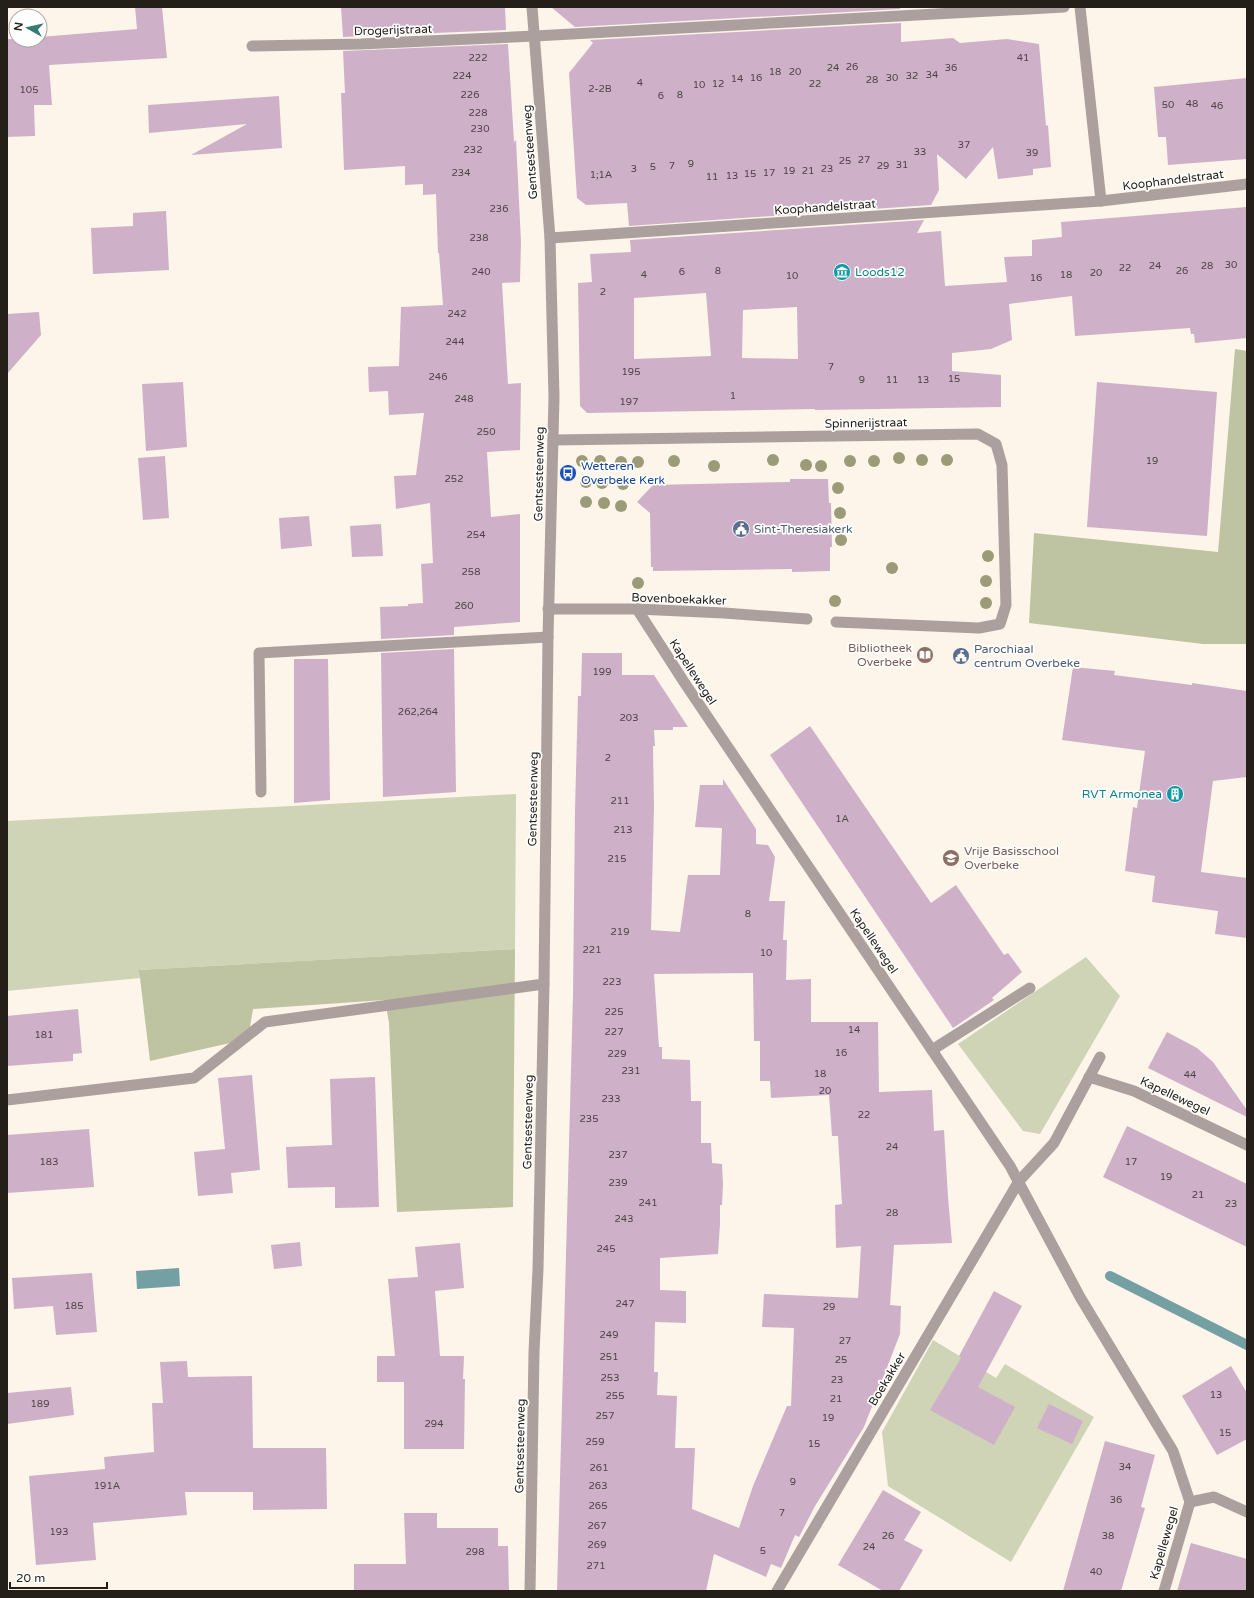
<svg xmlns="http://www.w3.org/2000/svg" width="1254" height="1598" font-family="'Varela Round',sans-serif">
<rect width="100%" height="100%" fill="#fdf5e9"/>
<!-- green -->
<g fill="#ced4b5">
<polygon points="516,794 515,949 138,970 140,978 7,991 7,821"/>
<polygon points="1086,957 1120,996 1040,1134 1023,1131 958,1044"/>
<polygon points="933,1340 996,1378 1005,1364 1094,1417 1011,1562 888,1486 882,1432"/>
</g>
<!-- forest -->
<g fill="#bec4a2">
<polygon points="1235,349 1247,351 1247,644 1203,644 1029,623 1034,533 1218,552"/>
<polygon points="515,949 513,1207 397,1212 389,1023 385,1000 253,1009 248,1039 150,1061 140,978 138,970"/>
</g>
<!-- water -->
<polygon fill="#74a0a3" points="179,1268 180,1286 137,1289 136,1271"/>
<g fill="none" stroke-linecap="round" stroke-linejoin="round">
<!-- stream -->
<polyline stroke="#74a0a3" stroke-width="10" points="1110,1276 1247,1345"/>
</g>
<!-- building -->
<g fill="#ceb0c9" fill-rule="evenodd">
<polygon points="135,7 162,7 167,58 49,65 52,105 34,105 35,136 7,137 7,39 40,40 40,37 137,29"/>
<polygon points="341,7 505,7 506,30 343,37"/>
<polygon points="551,7 900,7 900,9 575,27"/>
<polygon points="901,23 901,42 953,38 960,43 1007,39 1039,44 1046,126 1048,125 1051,167 1033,169 1033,175 998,179 993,147 966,179 937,154 939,190 931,205 629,226 627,203 586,205 577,198 569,73 593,43 590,40"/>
<polygon points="508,44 514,142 516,140 521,242 520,282 502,283 508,384 521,383 520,450 487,452 491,517 520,514 520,622 454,627 454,635 381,639 380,607 408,606 408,604 423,603 421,564 433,563 430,503 396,509 394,476 416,475 424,413 389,415 388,391 369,392 368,367 399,366 401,307 443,305 439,253 438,253 436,194 423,195 423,184 405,185 405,166 344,170 341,93 345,93 343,51"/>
<polygon points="1247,78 1247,159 1168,165 1166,137 1158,137 1154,87"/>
<polygon points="279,96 282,148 191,155 247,124 149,133 148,105"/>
<path d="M1247,207v131l-52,5 -1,-9h-3l-1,-6 -115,8 -3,-40 -63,8 3,36 -21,9 -39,4v18l49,4v32l-186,3v-1l-228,4 -7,-7 -2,-123 14,-1 -2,-28 41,-2 -1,-12 294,-20 -7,13 24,-2 4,55 62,-4 -3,-25 28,-1v-16l30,-3 -1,-15zM706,293l5,63 -77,3v-61zM797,307l1,52 -56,-1 1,-48z"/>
<polygon points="166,211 169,270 93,274 91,228 133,226 133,213"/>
<polygon points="39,312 41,335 7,374 7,314"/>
<polygon points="183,382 187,447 146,451 142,384"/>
<polygon points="1097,382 1217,392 1207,536 1087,527"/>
<polygon points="165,456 169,518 143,520 138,458"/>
<polygon points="790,479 828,479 829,503 831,503 832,547 830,547 830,571 792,572 792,569 653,571 653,567 651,567 650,513 637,502 653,485 790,482"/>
<polygon points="309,516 312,546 281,549 279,518"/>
<polygon points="381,524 383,556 352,557 350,526"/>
<polygon points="454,649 456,792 383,797 381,653"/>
<path d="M582,653h40v22h32l34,52h-15v3h-19l1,16h-2l1,61 -3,123 29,2 8,-57h32l2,-47 -27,-1 5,-42h23v-6l33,50v15l12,1 7,12 -6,44h16l-2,39h4l-1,40 25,-1v43h67l1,70 53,-2 2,41 10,-1 4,67 4,46 -58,2 -4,60 11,1 -1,28 -36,93 -49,79 -16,31 -4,-2 -14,33 -10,-4 -5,13 -52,-23 -8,37h-149l16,-596 2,-185 3,-114h3zM753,973l1,68h6v40h10l1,17 58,-3 3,41h6l4,68 -7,1 1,43 25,-2 -3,52 -94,-4 -2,33 32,1 -3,78h-4l-34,80 -14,42 -47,-19 3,-61h-20l2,-52 -20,-1 1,-23h-4l1,-50 31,1v-32l-26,-1v-32l58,-4 2,-30v-19h2l1,-21 -1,-20 -10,-1 -1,-20h-10v-42h-10l-1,-41 -28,-1v-12h-3l-5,-73z"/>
<polygon points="294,659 328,659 330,800 294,803"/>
<polygon points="1073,667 1115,671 1114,675 1192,685 1192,683 1247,691 1247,777 1213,781 1201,872 1247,878 1247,938 1215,934 1218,911 1152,902 1155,876 1125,871 1133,807 1137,808 1145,751 1062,740"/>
<polygon points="810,726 931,903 956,885 1004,955 1008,953 1022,972 992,998 994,1000 953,1028 770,755"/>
<polygon points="78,1009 82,1053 73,1054 73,1061 7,1066 7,1016"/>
<polygon points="1167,1032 1197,1048 1213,1062 1247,1110 1247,1117 1148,1068"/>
<polygon points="252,1075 260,1170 231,1173 233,1193 198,1196 194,1152 225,1149 218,1078"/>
<polygon points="375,1077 379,1207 335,1208 335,1187 288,1188 286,1147 332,1145 330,1079"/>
<polygon points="1127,1126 1247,1184 1247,1247 1103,1177"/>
<polygon points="89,1129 94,1187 7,1193 7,1135"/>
<polygon points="300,1242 302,1266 274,1269 271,1245"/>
<polygon points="460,1243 464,1288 435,1291 440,1356 464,1356 463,1379 465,1379 464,1449 404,1449 404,1382 377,1382 377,1356 395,1356 388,1279 418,1277 415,1247"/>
<polygon points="92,1273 97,1332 56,1335 53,1306 14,1309 12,1278"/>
<polygon points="994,1291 1022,1306 978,1387 1015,1407 994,1445 930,1410 961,1358 959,1356"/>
<polygon points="187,1361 188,1377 252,1376 253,1448 326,1448 327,1509 253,1510 253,1492 185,1492 187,1515 93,1523 96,1560 36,1565 29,1476 105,1469 104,1457 154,1452 152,1403 163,1403 160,1362"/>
<polygon points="1231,1366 1247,1393 1247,1439 1217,1455 1182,1396"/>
<polygon points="71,1387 74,1415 7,1424 7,1393"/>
<polygon points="1049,1404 1083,1421 1072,1444 1037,1428"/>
<polygon points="1105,1441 1155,1455 1141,1507 1145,1508 1121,1591 1063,1591"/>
<polygon points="883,1490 921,1512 904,1540 923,1550 899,1591 883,1591 838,1565"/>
<polygon points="404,1513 437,1513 437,1528 498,1528 498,1546 508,1546 509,1591 354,1591 354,1564 406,1564"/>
<polygon points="1191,1543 1247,1559 1247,1591 1177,1591"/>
</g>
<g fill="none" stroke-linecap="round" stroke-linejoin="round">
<!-- service -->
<g stroke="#aca09e" stroke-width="11">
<polyline points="261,792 259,653 548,637"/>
<polyline points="932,1050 1030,988"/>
<polyline points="7,1100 194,1078 265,1022 544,984"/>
</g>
<!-- minor -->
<g stroke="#aca09e" stroke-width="11">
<polyline points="1080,7 1101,201"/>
<polyline points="252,46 361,44 535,36 1064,7"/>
<polyline points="550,238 1101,201 1247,184"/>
<polyline points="553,440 978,434 996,444 1002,465 1006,605 1000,624 979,628 836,622"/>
<polyline points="548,609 637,609 724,613 807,619"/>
<polyline points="637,609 684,682 1010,1166 1080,1297 1173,1451 1190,1502 1164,1591"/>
<polyline points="1089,1077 1134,1091 1247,1145"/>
<polyline points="1190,1502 1214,1497 1247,1512"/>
<polyline points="530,1591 534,1352 538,1269 544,984 548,637 554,397 550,238 532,7"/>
<polyline points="777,1591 1019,1181 1054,1143 1100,1057"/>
</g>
</g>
<!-- trees -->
<g fill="#9b9b78">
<circle cx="899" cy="458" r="6"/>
<circle cx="773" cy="460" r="6"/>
<circle cx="922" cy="460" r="6"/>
<circle cx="947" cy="460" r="6"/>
<circle cx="582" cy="461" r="6"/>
<circle cx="600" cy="461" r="6"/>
<circle cx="674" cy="461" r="6"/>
<circle cx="850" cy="461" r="6"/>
<circle cx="874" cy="461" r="6"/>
<circle cx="621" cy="462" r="6"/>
<circle cx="638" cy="462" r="6"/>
<circle cx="806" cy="465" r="6"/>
<circle cx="714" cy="466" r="6"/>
<circle cx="821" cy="466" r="6"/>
<circle cx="586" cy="482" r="6"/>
<circle cx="602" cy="483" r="6"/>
<circle cx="623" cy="484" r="6"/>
<circle cx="838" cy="488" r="6"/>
<circle cx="586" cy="502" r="6"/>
<circle cx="604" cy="503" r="6"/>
<circle cx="621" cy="506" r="6"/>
<circle cx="840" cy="513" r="6"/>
<circle cx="841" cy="540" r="6"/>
<circle cx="988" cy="556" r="6"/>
<circle cx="892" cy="568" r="6"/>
<circle cx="986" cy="581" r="6"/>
<circle cx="638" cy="583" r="6"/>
<circle cx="835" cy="601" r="6"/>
<circle cx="986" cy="603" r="6"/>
</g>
<!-- icons -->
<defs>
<g id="museum-disc" transform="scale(0.9)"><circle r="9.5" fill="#0f9aa8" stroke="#fff"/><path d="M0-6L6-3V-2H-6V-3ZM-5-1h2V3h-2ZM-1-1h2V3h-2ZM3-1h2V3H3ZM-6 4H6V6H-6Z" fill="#fff"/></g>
<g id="bus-disc" transform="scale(0.9)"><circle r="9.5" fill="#1a4fb4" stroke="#fff"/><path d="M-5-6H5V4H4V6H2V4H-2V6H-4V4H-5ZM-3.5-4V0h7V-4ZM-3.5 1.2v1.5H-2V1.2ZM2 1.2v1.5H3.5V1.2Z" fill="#fff"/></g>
<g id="civic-disc" transform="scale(0.9)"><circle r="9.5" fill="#5c6f8a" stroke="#fff"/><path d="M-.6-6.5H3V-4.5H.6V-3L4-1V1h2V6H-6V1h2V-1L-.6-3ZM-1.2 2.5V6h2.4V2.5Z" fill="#fff"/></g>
<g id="library-disc" transform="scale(0.9)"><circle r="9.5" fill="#8d6e63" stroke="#fff"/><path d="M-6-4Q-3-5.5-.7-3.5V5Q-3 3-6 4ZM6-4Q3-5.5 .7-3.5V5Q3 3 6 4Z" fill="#fff"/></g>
<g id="building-disc" transform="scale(0.9)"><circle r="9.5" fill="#0f9aa8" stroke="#fff"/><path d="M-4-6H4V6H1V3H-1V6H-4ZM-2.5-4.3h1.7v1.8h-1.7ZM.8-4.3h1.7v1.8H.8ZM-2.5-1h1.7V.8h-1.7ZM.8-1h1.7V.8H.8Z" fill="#fff"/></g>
<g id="school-disc" transform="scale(0.9)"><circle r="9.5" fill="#8d6e63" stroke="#fff"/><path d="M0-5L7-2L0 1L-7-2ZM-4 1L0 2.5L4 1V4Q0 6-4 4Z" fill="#fff"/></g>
</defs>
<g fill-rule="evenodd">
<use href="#museum-disc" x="842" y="272"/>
<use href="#bus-disc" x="568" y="473"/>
<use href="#civic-disc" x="741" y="529"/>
<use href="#library-disc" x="925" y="655"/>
<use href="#civic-disc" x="961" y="656"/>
<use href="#building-disc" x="1175" y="794"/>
<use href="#school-disc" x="951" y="858"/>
</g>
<g text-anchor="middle" stroke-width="3.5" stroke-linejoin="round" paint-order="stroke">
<!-- number labels -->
<g font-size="10" fill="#4e4344">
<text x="478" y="61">222</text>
<text x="1023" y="61">41</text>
<text x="852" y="70">26</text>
<text x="833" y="71">24</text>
<text x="951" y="71">36</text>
<text x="775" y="75">18</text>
<text x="795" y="75">20</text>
<text x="932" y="78">34</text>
<text x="462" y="79">224</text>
<text x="912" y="79">32</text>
<text x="756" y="81">16</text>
<text x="892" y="81">30</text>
<text x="737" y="82">14</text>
<text x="872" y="83">28</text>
<text x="640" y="86">4</text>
<text x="718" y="87">12</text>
<text x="815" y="87">22</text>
<text x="699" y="88">10</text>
<text x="600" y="92">2-2B</text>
<text x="29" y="93">105</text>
<text x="470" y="98">226</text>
<text x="680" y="98">8</text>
<text x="661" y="99">6</text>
<text x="1192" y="107">48</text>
<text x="1168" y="108">50</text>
<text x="1217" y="109">46</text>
<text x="478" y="116">228</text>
<text x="480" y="132">230</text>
<text x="964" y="148">37</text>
<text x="473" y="153">232</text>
<text x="920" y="155">33</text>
<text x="1032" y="156">39</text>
<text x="864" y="163">27</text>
<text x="845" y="164">25</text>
<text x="691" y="167">9</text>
<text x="902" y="168">31</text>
<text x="672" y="169">7</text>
<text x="883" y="169">29</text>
<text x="653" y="170">5</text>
<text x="634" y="172">3</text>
<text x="827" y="172">23</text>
<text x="789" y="174">19</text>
<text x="808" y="174">21</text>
<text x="461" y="176">234</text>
<text x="769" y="176">17</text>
<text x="750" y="177">15</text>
<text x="601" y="178">1;1A</text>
<text x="732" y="179">13</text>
<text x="712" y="180">11</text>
<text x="499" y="212">236</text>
<text x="479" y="241">238</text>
<text x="1231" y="268">30</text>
<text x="1155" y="269">24</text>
<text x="1207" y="269">28</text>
<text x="1125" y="271">22</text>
<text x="718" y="274">8</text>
<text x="1182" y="274">26</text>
<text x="481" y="275">240</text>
<text x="682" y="275">6</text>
<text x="1096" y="276">20</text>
<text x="644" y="278">4</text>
<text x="1066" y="278">18</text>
<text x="792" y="279">10</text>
<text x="1036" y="281">16</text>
<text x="603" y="295">2</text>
<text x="457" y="317">242</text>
<text x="455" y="345">244</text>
<text x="831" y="370">7</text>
<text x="631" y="375">195</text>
<text x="438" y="380">246</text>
<text x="954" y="382">15</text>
<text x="862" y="383">9</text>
<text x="892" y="383">11</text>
<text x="923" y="383">13</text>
<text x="733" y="399">1</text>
<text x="464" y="402">248</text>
<text x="629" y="405">197</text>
<text x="486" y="435">250</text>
<text x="1152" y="464">19</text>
<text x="454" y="482">252</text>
<text x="476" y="538">254</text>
<text x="471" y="575">258</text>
<text x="464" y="609">260</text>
<text x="602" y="675">199</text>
<text x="418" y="715">262,264</text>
<text x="629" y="721">203</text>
<text x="608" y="761">2</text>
<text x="620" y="804">211</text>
<text x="842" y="822">1A</text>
<text x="623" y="833">213</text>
<text x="617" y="862">215</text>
<text x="748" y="917">8</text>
<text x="620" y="935">219</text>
<text x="592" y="953">221</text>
<text x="766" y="956">10</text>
<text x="612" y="985">223</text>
<text x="614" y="1015">225</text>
<text x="854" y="1033">14</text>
<text x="614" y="1035">227</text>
<text x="44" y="1038">181</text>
<text x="841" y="1056">16</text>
<text x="617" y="1057">229</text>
<text x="631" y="1074">231</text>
<text x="820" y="1077">18</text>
<text x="1190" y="1078">44</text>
<text x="825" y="1094">20</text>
<text x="611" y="1102">233</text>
<text x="864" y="1118">22</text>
<text x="589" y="1122">235</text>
<text x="892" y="1150">24</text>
<text x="618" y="1158">237</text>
<text x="49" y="1165">183</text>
<text x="1131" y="1165">17</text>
<text x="1166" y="1180">19</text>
<text x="618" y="1186">239</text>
<text x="1198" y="1198">21</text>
<text x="648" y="1206">241</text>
<text x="1231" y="1207">23</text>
<text x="892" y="1216">28</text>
<text x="624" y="1222">243</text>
<text x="606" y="1252">245</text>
<text x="625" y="1307">247</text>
<text x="74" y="1309">185</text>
<text x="829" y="1310">29</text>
<text x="609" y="1338">249</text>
<text x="845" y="1344">27</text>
<text x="609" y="1360">251</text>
<text x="841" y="1363">25</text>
<text x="610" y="1381">253</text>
<text x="837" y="1383">23</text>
<text x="1216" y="1398">13</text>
<text x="615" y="1399">255</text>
<text x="836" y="1402">21</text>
<text x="40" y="1407">189</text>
<text x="605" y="1419">257</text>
<text x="828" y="1421">19</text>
<text x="434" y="1427">294</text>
<text x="1225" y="1436">15</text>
<text x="595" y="1445">259</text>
<text x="814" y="1447">15</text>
<text x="1125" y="1470">34</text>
<text x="599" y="1471">261</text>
<text x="793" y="1485">9</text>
<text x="107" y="1489">191A</text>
<text x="598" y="1489">263</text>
<text x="1116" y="1503">36</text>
<text x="598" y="1509">265</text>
<text x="782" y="1516">7</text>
<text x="597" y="1529">267</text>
<text x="59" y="1535">193</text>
<text x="888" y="1539">26</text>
<text x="1108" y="1539">38</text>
<text x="597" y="1548">269</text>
<text x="869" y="1550">24</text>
<text x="763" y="1554">5</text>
<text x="475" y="1555">298</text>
<text x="596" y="1569">271</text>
<text x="1096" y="1575">40</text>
</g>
<!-- street labels -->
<g font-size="12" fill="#241f18" stroke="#fff">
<text transform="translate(393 30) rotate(-2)" y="4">Drogerijstraat</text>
<text transform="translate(530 152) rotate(-94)" y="4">Gentsesteenweg</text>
<text transform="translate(1173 180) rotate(-7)" y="4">Koophandelstraat</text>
<text transform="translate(825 207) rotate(-4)" y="4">Koophandelstraat</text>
<text transform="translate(866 423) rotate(-1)" y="4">Spinnerijstraat</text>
<text transform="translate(539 474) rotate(-89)" y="4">Gentsesteenweg</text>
<text transform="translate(679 599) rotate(2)" y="4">Bovenboekakker</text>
<text transform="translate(693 672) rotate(57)" y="4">Kapellewegel</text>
<text transform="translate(533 799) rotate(-89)" y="4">Gentsesteenweg</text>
<text transform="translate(874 941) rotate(56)" y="4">Kapellewegel</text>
<text transform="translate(1175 1096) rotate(25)" y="4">Kapellewegel</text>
<text transform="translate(528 1122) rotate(-89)" y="4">Gentsesteenweg</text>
<text transform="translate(887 1379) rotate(-59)" y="4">Boekakker</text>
<text transform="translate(520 1446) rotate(-89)" y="4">Gentsesteenweg</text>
<text transform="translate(1164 1543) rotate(-74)" y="4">Kapellewegel</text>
</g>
<!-- culture labels -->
<g font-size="12" fill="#0d838f" stroke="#fff" text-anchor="start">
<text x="855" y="276">Loods12</text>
<text x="1162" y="798" text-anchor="end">RVT Armonea</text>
</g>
<!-- transit labels -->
<g font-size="12" fill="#164399" stroke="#fff" text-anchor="start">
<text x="581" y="470">Wetteren<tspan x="581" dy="14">Overbeke Kerk</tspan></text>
</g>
<!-- service labels -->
<g font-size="12" fill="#4e5e75" stroke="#fff" text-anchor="start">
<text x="754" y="533">Sint-Theresiakerk</text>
<text x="974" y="653">Parochiaal<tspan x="974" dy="14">centrum Overbeke</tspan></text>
</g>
<!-- education labels -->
<g font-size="12" fill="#785e54" stroke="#fff" text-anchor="end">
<text x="912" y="652">Bibliotheek<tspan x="912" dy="14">Overbeke</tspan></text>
<text x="964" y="855" text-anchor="start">Vrije Basisschool<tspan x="964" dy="14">Overbeke</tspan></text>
</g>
</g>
<!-- border -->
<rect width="1254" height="1598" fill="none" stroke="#241f18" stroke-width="16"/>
<!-- north arrow -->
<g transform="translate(28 28) rotate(278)"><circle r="19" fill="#ffffff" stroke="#a7a5a3"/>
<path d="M0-3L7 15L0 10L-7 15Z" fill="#357b72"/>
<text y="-6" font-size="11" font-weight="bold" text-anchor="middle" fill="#241f18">N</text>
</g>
<!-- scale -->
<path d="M10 1582v6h97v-6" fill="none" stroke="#241f18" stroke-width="2"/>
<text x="16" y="1582" font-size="12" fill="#241f18" stroke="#ffffff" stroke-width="3" paint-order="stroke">20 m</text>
</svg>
